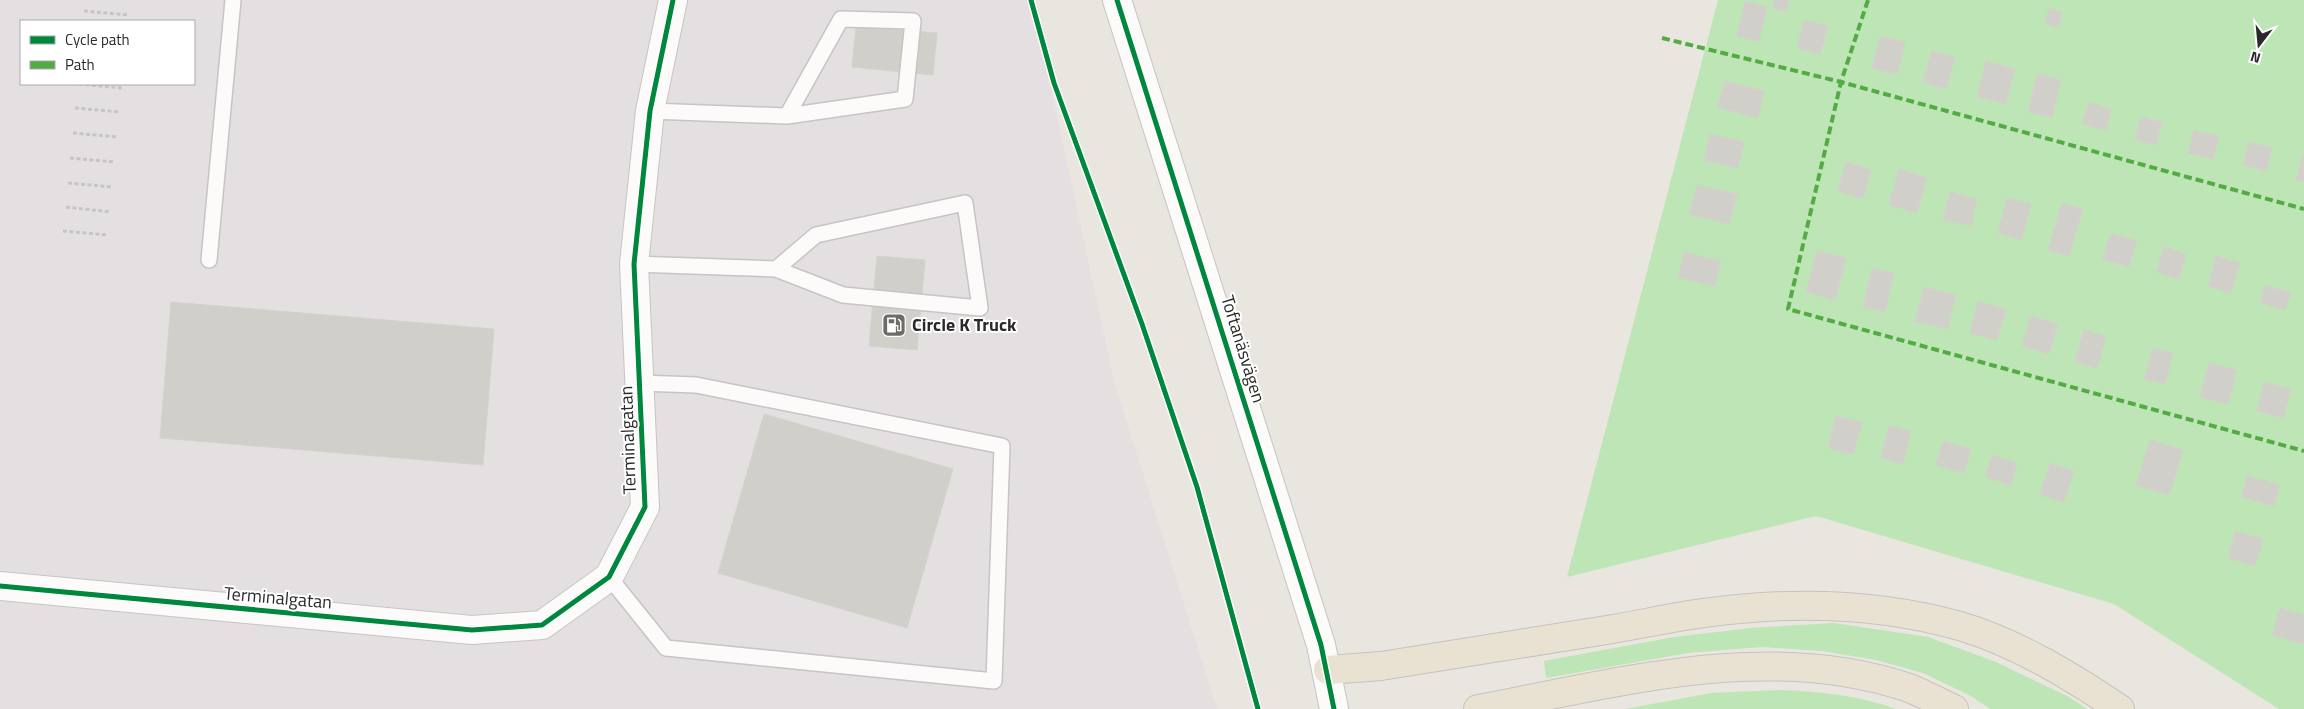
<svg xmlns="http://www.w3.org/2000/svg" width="2304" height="709" font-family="'Titillium Web',sans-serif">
<rect width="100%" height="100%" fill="#e8e6de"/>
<!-- industrial -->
<path fill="#e4e0e1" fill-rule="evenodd" d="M0,0h1032l82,381 103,328h-1217zM21,21h173v63h-173z"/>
<!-- green -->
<g fill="#bee5b5">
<polygon points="1718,0 2304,0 2304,709 2279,709 2114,604 1816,516 1567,577"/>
<polygon points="1834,623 1928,637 1996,662 2069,697 2087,709 1990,709 1971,696 1923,673 1876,660 1822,651 1762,647 1688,653 1546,678 1544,661 1674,637 1751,628"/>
<path d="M1781,690c40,2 77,5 115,19h-271l86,-16z"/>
</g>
<!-- building -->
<g fill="#d1cfc9" stroke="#d3d2cb">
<polygon points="1774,0 1789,0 1787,11 1772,8"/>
<polygon points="1745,1 1767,7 1759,41 1737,36"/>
<polygon points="2049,8 2062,12 2058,27 2045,24"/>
<polygon points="1804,20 1828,26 1820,54 1797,48"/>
<polygon points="856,26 937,33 933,75 852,67"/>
<polygon points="1880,36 1905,42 1897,74 1872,68"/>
<polygon points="1932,51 1955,57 1946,89 1923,82"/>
<polygon points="1986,61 2015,69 2006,104 1977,96"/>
<polygon points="2037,74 2061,80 2052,117 2028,112"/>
<polygon points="1725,81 1764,91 1758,118 1717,107"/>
<polygon points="2089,102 2111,109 2106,130 2082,124"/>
<polygon points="2141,117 2162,122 2156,145 2135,139"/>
<polygon points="2194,130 2219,136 2213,159 2188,153"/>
<polygon points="1710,134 1744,142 1738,168 1704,160"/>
<polygon points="2249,142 2272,148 2266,171 2243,165"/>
<polygon points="2303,155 2304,155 2304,182 2296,180"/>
<polygon points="1846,162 1871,170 1863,199 1838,191"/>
<polygon points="1899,169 1927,178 1917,213 1889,205"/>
<polygon points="1697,185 1737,194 1729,224 1689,214"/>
<polygon points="1950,192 1977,199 1971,226 1943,219"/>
<polygon points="2007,198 2031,204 2022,240 1998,233"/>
<polygon points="2062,203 2083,209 2069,256 2048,250"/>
<polygon points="2111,233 2137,241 2129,267 2102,259"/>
<polygon points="2164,247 2186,254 2179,279 2156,272"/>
<polygon points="1817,251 1846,258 1835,300 1806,292"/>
<polygon points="1684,252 1721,261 1715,286 1678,277"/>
<polygon points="877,256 925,260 917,350 869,346"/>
<polygon points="2216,256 2240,263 2231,293 2208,286"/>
<polygon points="1872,268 1894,273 1885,312 1863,307"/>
<polygon points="2265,285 2291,293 2285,310 2260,302"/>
<polygon points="1924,287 1956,295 1947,329 1915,321"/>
<polygon points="1978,301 2006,309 1997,340 1970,333"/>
<polygon points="171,302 494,329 483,465 160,438"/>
<polygon points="2030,316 2058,324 2049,354 2022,346"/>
<polygon points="2084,330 2106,336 2097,368 2075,362"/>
<polygon points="2153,348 2173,353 2165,384 2144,379"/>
<polygon points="2209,363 2237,370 2228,404 2200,397"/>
<polygon points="2264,382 2291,389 2283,418 2257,411"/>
<polygon points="764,414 953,469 907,628 718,573"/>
<polygon points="1836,416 1862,422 1853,454 1828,448"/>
<polygon points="1889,425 1911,431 1903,464 1881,458"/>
<polygon points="2150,440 2183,450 2169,495 2136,485"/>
<polygon points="1943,441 1971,449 1964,473 1936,465"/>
<polygon points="1992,455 2017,463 2011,485 1985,477"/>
<polygon points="2050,463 2074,471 2064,502 2040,495"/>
<polygon points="2247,476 2280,485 2274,506 2242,497"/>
<polygon points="2235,531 2263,539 2255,566 2228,558"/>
<polygon points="2280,608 2304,615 2304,644 2272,635"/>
</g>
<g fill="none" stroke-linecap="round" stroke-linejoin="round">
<!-- service casing -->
<g stroke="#c6c4c4" stroke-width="18">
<g id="service">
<polyline points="650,111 787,116 905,99 913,21 841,19 787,116"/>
<polyline points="209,260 233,0"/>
<polyline points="634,264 776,269 843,295 980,308 965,203 816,235 776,269"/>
<polyline points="609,577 666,648 994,681 1002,446 696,385 640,383"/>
</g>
</g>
<!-- minor casing -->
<g stroke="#c6c4c4" stroke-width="30">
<polyline id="minor" points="0,586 472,630 542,625 609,577 645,507 634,264 650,111 673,0"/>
</g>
<!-- tertiary casing -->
<g stroke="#c6c4c4" stroke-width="30">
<polyline id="tertiary" points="1117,0 1321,645 1334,709"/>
</g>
<!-- motorway casing -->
<g stroke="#c4c3c0" stroke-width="30">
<g id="motorway">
<path d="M1328,670l53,-4c77,-12 155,-25 232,-37 30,-5 60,-12 91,-16 86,-12 171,-11 256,13 57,17 111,50 160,83"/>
<path d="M1478,709c141,-26 290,-69 431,-21 15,6 30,14 45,21"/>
</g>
</g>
<!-- path -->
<g stroke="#c6c5c4" stroke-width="3" stroke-dasharray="4 2.5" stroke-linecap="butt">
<polyline points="84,11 129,15"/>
<polyline points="79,84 122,88"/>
<polyline points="75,108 120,112"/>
<polyline points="73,133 118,137"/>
<polyline points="70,158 115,162"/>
<polyline points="68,183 113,187"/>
<polyline points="66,207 111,212"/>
<polyline points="63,231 108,235"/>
</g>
<!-- service -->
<use href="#service" stroke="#fcfbfa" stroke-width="15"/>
<!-- minor -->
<use href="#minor" stroke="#fcfbfa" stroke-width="28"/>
<!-- tertiary -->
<use href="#tertiary" stroke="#fcfbfa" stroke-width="28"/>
<!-- motorway -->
<use href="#motorway" stroke="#e9e2d2" stroke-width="28"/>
<!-- quiet -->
<g stroke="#53ab44" stroke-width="4" stroke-dasharray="8 4" stroke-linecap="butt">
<polyline points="1868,0 1841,82 1788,309 2304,451"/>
<polyline points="1662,38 1841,82 2304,209"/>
</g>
<!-- cycleway casing -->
<g stroke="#fff" stroke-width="8">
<g id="cycleway">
<polyline points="1031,0 1054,83 1142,324 1197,487 1258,709"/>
<polyline points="1117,0 1321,645 1334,709"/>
<polyline points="0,586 472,630 542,625 609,577 645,507 634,264 650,111 673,0"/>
</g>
</g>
<!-- cycleway -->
<use href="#cycleway" stroke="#00873e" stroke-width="5"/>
</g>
<!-- icons -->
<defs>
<g id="fuel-square" transform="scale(1.25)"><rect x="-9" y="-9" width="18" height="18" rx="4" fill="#6c6b68" stroke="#fff"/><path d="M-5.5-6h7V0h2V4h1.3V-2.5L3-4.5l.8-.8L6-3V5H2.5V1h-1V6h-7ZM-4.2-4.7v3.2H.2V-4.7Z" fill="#fff"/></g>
</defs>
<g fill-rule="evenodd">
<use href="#fuel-square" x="894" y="325"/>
</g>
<g text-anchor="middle" stroke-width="4" stroke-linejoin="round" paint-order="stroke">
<!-- poi labels -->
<g font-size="18" font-weight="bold" fill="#292929" stroke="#fff" text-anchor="start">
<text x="912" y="331">Circle K Truck</text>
</g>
<!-- street labels -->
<g font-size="18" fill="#292929" stroke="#fff">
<text transform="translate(1243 349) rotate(73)" y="6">Toftanäsvägen</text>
<text transform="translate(628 440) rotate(-92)" y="6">Terminalgatan</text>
<text transform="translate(278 598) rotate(5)" y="6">Terminalgatan</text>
</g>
</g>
<!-- legend -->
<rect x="20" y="20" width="175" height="65" fill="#ffffff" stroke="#a9a9a9"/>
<rect x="30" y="36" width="25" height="8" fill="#00873e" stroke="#a9a9a9"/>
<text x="65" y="45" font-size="15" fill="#292929">Cycle path</text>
<rect x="30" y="61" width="25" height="8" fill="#53ab44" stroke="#a9a9a9"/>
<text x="65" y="70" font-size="15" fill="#292929">Path</text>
<!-- north arrow -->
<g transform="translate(2259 45) rotate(196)" stroke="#ffffff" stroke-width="4" paint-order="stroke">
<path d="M0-4L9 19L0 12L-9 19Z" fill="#292929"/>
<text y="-8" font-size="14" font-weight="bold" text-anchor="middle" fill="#292929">N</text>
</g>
</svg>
